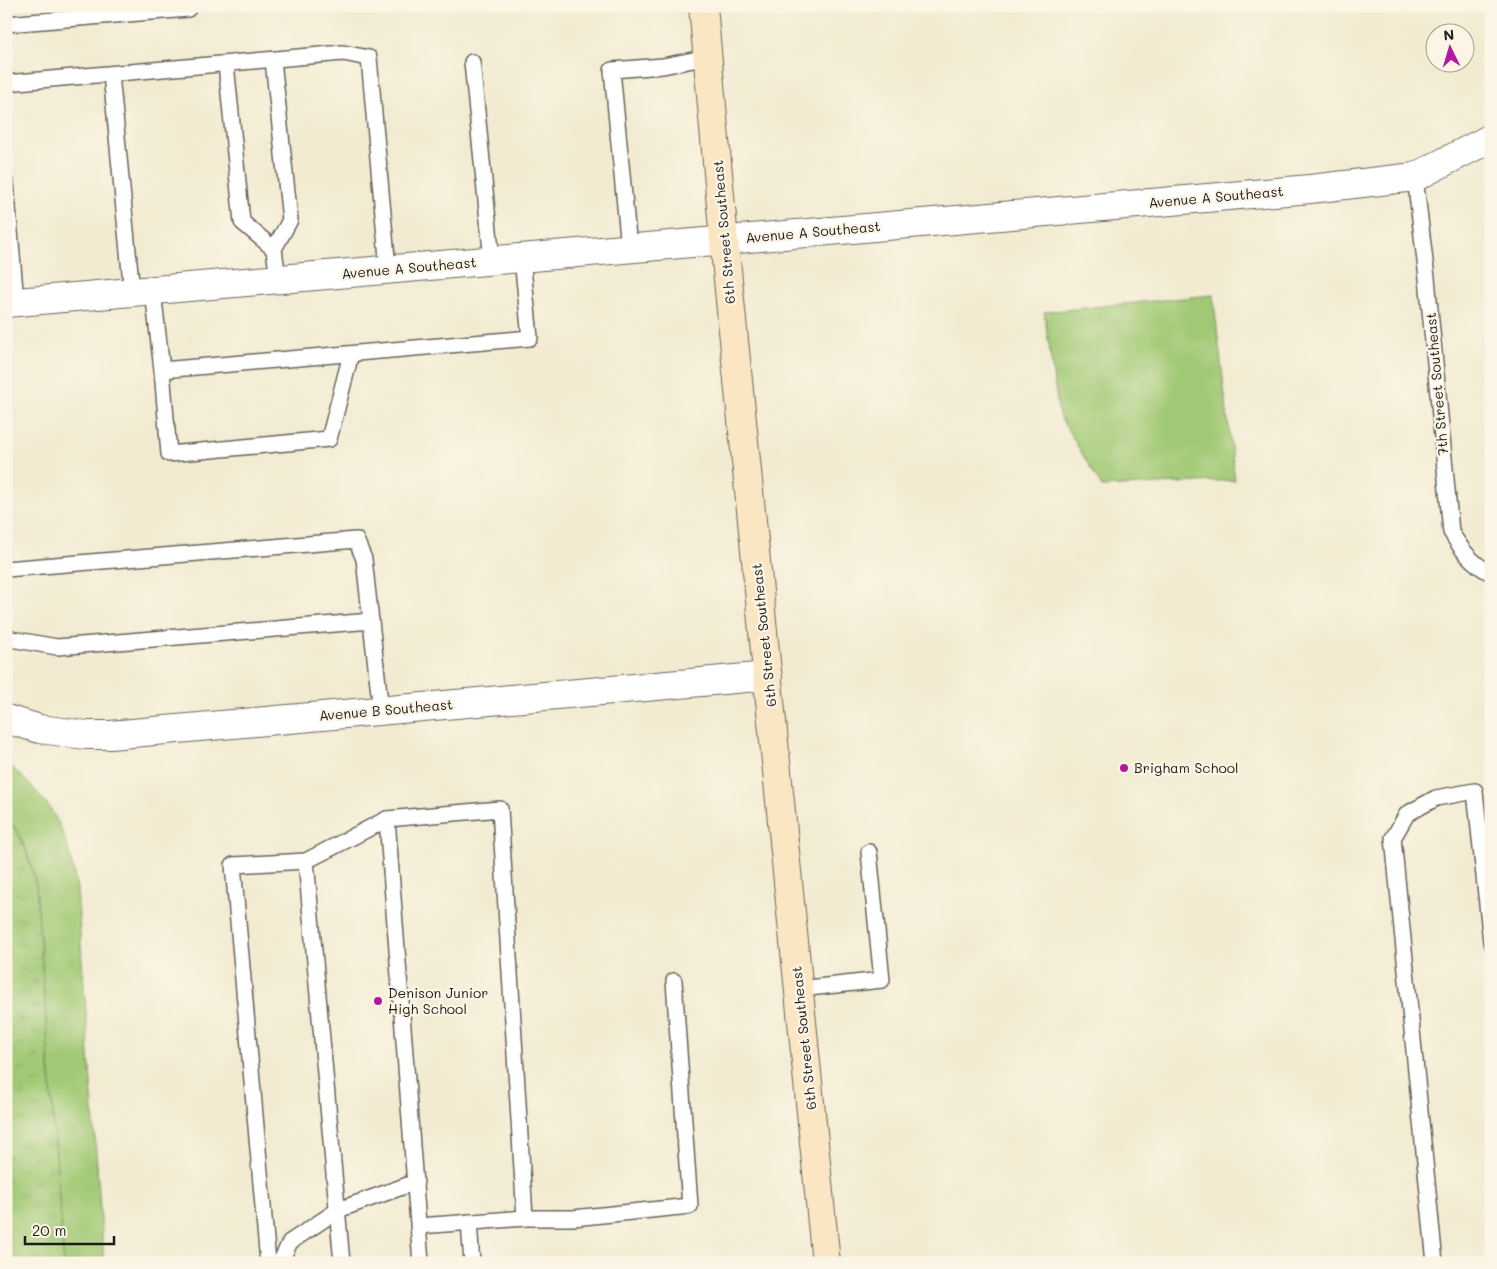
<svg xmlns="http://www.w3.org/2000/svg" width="1497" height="1269" font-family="Mali,sans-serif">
<defs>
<pattern id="grass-tufts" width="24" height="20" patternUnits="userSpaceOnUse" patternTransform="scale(1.25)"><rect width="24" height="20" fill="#a1c975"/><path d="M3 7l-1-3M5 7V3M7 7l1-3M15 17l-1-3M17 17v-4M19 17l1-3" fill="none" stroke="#8aac65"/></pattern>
</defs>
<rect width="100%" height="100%" fill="#fcf5e5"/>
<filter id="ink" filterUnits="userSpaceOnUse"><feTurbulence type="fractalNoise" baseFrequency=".02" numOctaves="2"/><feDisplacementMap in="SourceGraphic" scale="10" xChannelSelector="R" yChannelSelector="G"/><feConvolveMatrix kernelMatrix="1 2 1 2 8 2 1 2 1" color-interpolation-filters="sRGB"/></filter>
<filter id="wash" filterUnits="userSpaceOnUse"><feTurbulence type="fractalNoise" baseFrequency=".0096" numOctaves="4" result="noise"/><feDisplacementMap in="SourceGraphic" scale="20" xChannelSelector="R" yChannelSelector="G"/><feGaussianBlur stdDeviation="1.12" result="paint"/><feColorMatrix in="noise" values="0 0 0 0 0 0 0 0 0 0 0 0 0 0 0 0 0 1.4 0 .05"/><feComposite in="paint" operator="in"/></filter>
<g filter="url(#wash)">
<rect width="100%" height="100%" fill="#f2ebd1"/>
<!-- grass -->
<path fill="url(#grass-tufts)" stroke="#5e7248" d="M6,816c17,18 23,45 30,68l28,379h-58z"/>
<!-- garden -->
<g fill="#a1c975" stroke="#5e7248">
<polygon points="1213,295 1235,480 1102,487 1059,415 1044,312"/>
<path d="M6,762c15,13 29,27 41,42 18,24 25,57 30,85l27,374h-40l-28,-379c-6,-23 -13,-50 -30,-68z"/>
</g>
</g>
<g filter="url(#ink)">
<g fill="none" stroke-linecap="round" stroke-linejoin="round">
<!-- lane casing -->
<g stroke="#67645b" stroke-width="18">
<g id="lane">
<polyline points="6,24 188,9"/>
<polyline points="273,60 290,220 274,249 278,279"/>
<polyline points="472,62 492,260"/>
<polyline points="226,64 242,222 274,249"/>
<polyline points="111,74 132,293"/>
<polyline points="6,83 343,53 369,58 388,269"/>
<path d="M1415,177l12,101 24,254c10,17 21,32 40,41"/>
<polyline points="6,183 16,302"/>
<polyline points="629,248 612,70 663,66 708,57"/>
<polyline points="153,291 162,370 169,454 329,439 351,354"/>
<polyline points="162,370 530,338 522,258"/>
<polyline points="6,569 356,540 364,559 381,711"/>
<polyline points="6,635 11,639 57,647 371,621"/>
<polyline points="306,861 342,1263"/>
<polyline points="799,989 882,980 869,852"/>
<polyline points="469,1222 472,1263"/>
<polyline points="419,1226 525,1218 573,1218 690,1206 674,981"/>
<polyline points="268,1263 233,865 306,861 387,819"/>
<polyline points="280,1263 290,1242 338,1210 416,1182"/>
<polyline points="421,1263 387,819 500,809 525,1218"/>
<polyline points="1435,1263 1393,838 1407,814 1436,798 1475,791 1491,942"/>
</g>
</g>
<!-- street casing -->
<g stroke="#67645b" stroke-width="30">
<g id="street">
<polyline points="6,303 1310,189 1415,177 1491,138"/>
<polyline points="6,719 40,729 86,735 110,735 768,676"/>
</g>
</g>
<!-- secondary casing -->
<g stroke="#67645b" stroke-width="30">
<polyline id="secondary" points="703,6 724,240 826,1263"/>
</g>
<!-- lane -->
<use href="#lane" stroke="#fff" stroke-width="15"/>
<!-- street -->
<use href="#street" stroke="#fff" stroke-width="28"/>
<!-- secondary -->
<use href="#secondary" stroke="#fbe6c4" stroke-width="28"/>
</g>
</g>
<!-- markers -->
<g fill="#b5179e" stroke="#fcf5e5" stroke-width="2">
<circle cx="1124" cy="768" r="5"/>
<circle cx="378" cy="1001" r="5"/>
</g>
<g text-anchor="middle" stroke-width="4.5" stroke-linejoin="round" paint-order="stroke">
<!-- street labels -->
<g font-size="14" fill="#1c1c1c" stroke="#fcf5e5">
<text transform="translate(1216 197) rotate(-5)" y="5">Avenue A Southeast</text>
<text transform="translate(724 232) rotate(-95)" y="5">6th Street Southeast</text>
<text transform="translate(813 232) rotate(-5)" y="5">Avenue A Southeast</text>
<text transform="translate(409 268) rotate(-5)" y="5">Avenue A Southeast</text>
<text transform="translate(1437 384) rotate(-95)" y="5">7th Street Southeast</text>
<text transform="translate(764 635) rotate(-96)" y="5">6th Street Southeast</text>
<text transform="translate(386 710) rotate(-5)" y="5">Avenue B Southeast</text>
<text transform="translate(804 1038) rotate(-96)" y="5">6th Street Southeast</text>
</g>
<!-- poi labels -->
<g font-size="14" fill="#1c1c1c" stroke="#fcf5e5" text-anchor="start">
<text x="1134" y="773">Brigham School</text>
<text x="388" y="998">Denison Junior<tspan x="388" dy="16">High School</tspan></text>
</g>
</g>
<!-- margin -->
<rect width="1497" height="1269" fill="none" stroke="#fcf5e5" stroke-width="25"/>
<!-- north arrow -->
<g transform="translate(1450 48) rotate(355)"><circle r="24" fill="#fcf5e5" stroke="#a29e95"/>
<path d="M0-4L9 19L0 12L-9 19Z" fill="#b5179e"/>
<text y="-8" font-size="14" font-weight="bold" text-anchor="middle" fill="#1c1c1c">N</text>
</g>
<!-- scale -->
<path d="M25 1236v8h89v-8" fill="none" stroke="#1c1c1c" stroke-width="2.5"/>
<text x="32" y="1236" font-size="15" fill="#1c1c1c" stroke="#fcf5e5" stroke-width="4" paint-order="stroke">20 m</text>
</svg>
